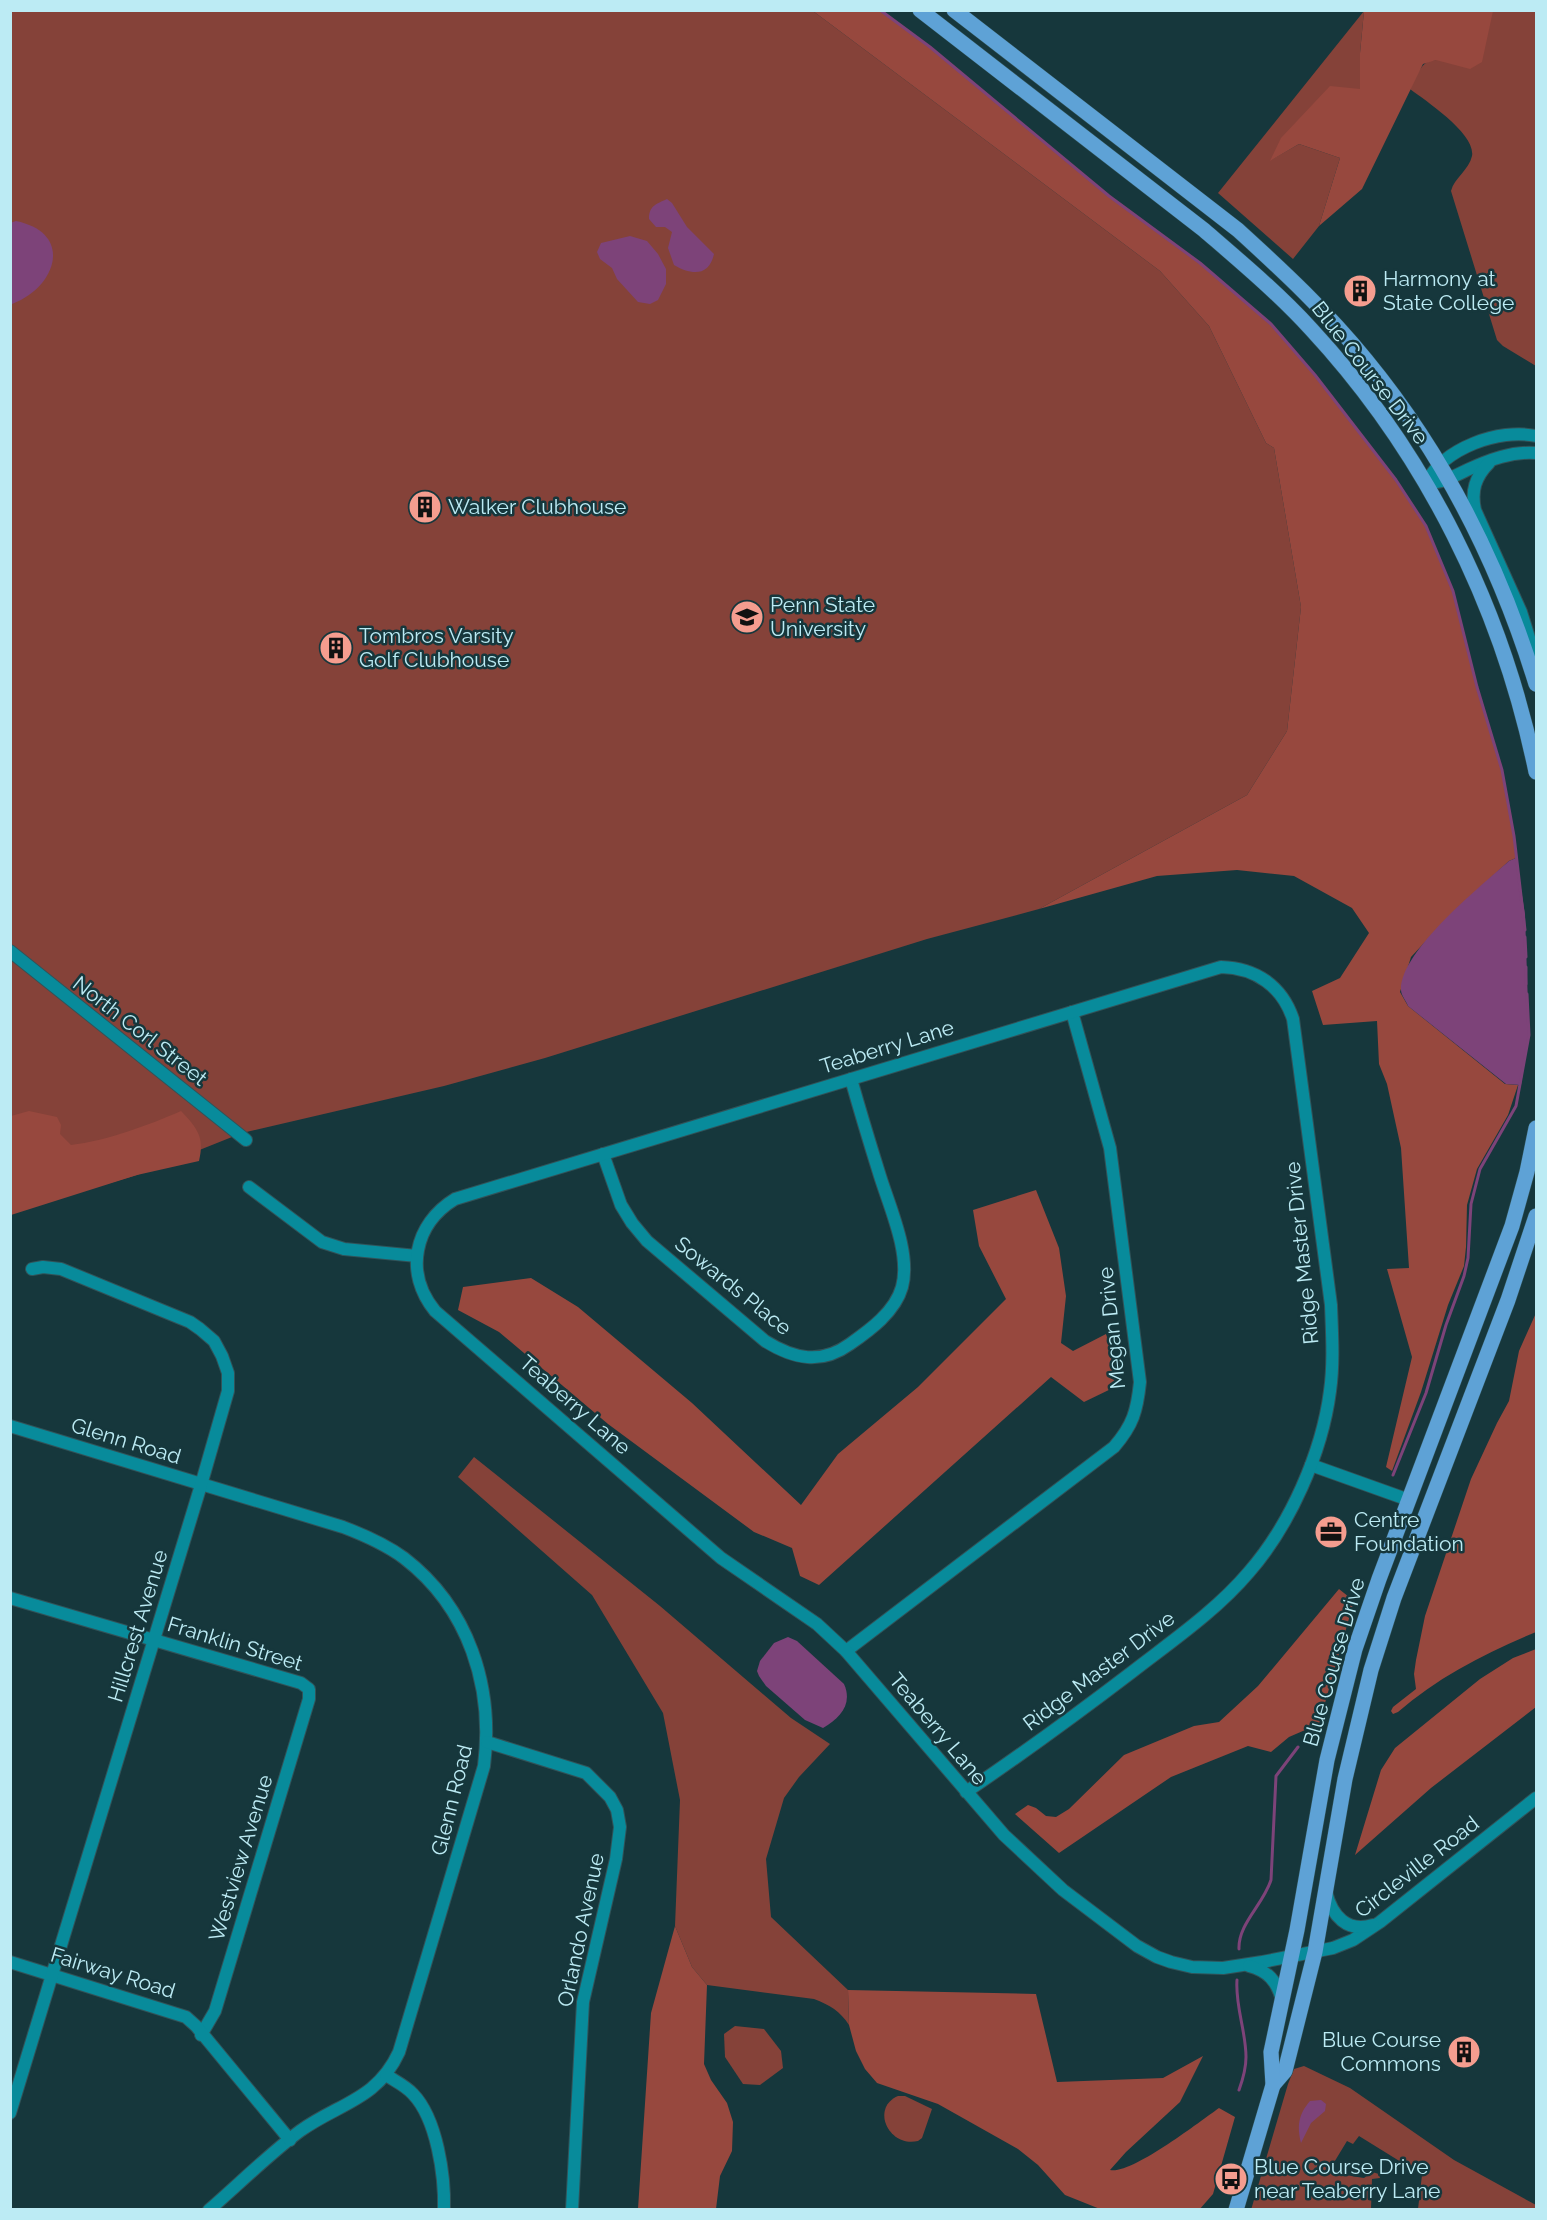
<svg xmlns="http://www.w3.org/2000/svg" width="1547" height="2220" font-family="Raleway,sans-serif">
<rect width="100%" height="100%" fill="#16373c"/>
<!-- green -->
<g fill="#854239">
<polygon points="11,11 813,11 1160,271 1209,326 1266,443 1274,448 1301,607 1287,731 1247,795 1039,909 927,939 545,1058 444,1086 242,1133 137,1175 11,1212"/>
<polygon points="1364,11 1360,53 1360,89 1271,160 1299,144 1340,158 1319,226 1293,259 1218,193"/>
<path d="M1492,11h44v355l-33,-20 -6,-6 -46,-149c3,-13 18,-21 21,-35 4,-22 -46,-55 -62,-67 7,-12 10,-29 26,-29z"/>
<path d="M474,1457l186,149 131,112 39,26 -31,33 -15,21 -18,61 5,58 77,73 1,35c-9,-14 -19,-20 -35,-26l-107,-14 -15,-18 -17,-41 5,-126 -17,-87 -71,-118 -134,-118z"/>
<polygon points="735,2026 764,2029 781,2051 783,2068 760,2085 743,2084 725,2057 724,2034"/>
<polygon points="1304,2066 1350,2088 1454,2160 1536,2205 1536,2210 1418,2209 1422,2175 1359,2136 1353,2144 1347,2141 1330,2169 1339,2174 1364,2178 1372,2172 1379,2174 1380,2178 1372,2179 1371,2209 1251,2210 1288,2084 1294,2069"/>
<path d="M898,2096h7l27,13 -10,29 -4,3c-29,7 -48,-33 -20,-45z"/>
</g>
<!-- forest -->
<g fill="#97483e">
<polygon points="813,11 880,11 930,47 1109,196 1200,263 1271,324 1315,375 1396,480 1426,526 1453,591 1477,687 1502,770 1514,836 1516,858 1509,861 1452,913 1411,957 1400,992 1408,1006 1505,1084 1518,1085 1508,1115 1477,1169 1467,1205 1466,1247 1464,1266 1448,1305 1421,1392 1392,1471 1386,1467 1412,1357 1387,1269 1409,1268 1401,1148 1387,1084 1379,1064 1377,1021 1323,1025 1312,991 1340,978 1369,933 1352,908 1294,876 1237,870 1157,876 1039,909 1247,795 1287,731 1301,607 1274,448 1266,443 1209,326 1160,271"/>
<polygon points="1364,11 1493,11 1482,62 1470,69 1436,60 1423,64 1362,189 1319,226 1340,158 1299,144 1270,161 1281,138 1330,86 1360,89 1360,53"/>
<path d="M29,1111l28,6 4,8 -1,9 11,11c35,-4 78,-20 110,-34 16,17 24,26 18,50l-62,14 -126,40v-99z"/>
<polygon points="1036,1190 1059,1248 1066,1296 1061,1343 1073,1351 1106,1334 1113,1356 1115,1387 1084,1402 1051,1377 819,1585 800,1576 792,1548 754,1532 608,1424 499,1332 458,1310 463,1287 531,1278 578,1307 692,1403 801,1505 838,1454 918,1387 1006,1299 979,1246 973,1210"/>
<path d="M1536,1313v319c-49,20 -98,45 -138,80l-5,2 -2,-3 2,-4 23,-18 -2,-15 2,-14 9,-44 46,-137 26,-56 12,-22 10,-50z"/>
<polygon points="1339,1589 1354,1601 1319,1724 1289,1737 1271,1752 1248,1746 1171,1777 1059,1853 1015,1814 1028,1805 1036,1808 1046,1816 1056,1817 1069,1809 1124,1755 1194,1726 1219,1722 1258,1686"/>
<polygon points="1536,1649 1536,1707 1431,1788 1355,1855 1381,1770 1395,1748 1480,1679 1513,1658"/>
<polygon points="675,1926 692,1967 707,1985 704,2064 711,2080 727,2103 733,2122 732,2151 720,2176 716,2209 638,2209 651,2013"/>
<path d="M848,1990l188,4 21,88 106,-4 40,-22 -23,46 -54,50 -16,18c21,5 89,-48 109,-62l16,9 -22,77 -14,16 -99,-1 -35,-14 -27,-30 -20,-16 -80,-45 -61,-21 -12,-14 -9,-18 -7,-26z"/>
</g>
<!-- water -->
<g fill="#7d4379">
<path d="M667,199l5,4 15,24 27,27c-5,23 -23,21 -40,11l-6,-17 4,-16 -7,-5h-9l-7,-8c0,-13 7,-15 18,-20z"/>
<path d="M16,221c58,12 41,66 -4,83l-2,-81z"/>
<polygon points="630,236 647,241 658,254 666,269 666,284 658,300 650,304 638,302 617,279 612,268 600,259 597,252 601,243"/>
<path d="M1516,858l9,56 4,121 -8,50 -15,-1 -98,-78c-2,-5 -7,-11 -7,-16 -1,-39 80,-104 108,-129z"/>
<path d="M788,1637l9,4 47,43c9,20 -4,34 -21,44l-18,-8 -39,-34 -7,-10 -2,-5 3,-10 14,-18z"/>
<path d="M1321,2100l5,4 -1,7 -14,12 -10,20c-4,-17 -3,-28 9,-42z"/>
</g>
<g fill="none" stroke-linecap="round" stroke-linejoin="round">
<!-- stream -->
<g stroke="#7d4379" stroke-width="3">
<polyline points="880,10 930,47 1109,196 1200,263 1271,324 1315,375 1396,480 1426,526 1453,591 1477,687 1502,770 1514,836 1525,930"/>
<polyline points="1525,937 1526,957"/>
<polyline points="1526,967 1526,984"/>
<polyline points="1393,1475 1426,1393 1446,1325 1464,1276 1468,1258 1471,1204 1480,1169 1516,1106 1529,1035 1527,994"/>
<path d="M1239,1949c-1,-25 24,-44 32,-69l5,-104 22,-29"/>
<path d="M1237,1980c-2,26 9,51 9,77 0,12 -3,22 -7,33"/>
</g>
<!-- minor casing -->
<g stroke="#315359" stroke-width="14">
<g id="minor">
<path d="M1536,436c-37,-8 -92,12 -110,47 16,0 27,-6 41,-13 22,-10 45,-19 69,-17"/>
<path d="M1489,463c-14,14 -18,28 -14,47l46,102 15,48"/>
<polyline points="10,951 246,1140"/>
<path d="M603,1154l18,51 11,18 15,18 118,100c29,18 56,24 85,3 20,-14 45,-32 52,-57 9,-33 -12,-79 -22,-111 -10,-32 -20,-65 -29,-97"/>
<polyline points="249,1187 322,1242 344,1249 417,1256"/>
<path d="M10,1426l333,101c21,8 42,17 61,31 65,50 90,129 80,208l-85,286c-22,48 -60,51 -99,79 -32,24 -61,53 -91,79"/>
<polyline points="1311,1465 1409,1500"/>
<polyline points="10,1598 301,1683 309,1689 309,1699 215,2011 201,2035"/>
<path d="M846,1651l268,-204c19,-22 23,-36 26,-65l-30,-234 -38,-136"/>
<polyline points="487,1742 586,1773 610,1797 617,1810 620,1827 616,1859 583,2002 572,2210"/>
<path d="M966,1792c56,-38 111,-78 166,-120 40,-31 84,-61 117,-100 41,-47 73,-119 81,-181 4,-28 2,-58 1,-86l-38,-286c-11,-33 -37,-51 -72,-52l-766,232c-41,25 -51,74 -20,112l286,247 96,66 29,27 158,184 59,55 74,56 20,11 14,5 21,5 31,1 39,-6 71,-14 20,-8 27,-18 156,-124"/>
<path d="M1326,1892c6,24 21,41 47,33"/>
<polyline points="10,1962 186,2017 196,2026 290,2140"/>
<path d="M1249,1966c19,5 28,15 33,34"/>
<path d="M386,2075c9,6 20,11 27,19 24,25 32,82 31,116"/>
<polyline points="10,2113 201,1485 228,1391 228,1373 222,1356 214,1341 200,1329 190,1322 61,1269 43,1267 32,1269"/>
</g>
</g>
<!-- major casing -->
<g stroke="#315359" stroke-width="16">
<g id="major">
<path d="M920,10l284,220c37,32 74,63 107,99 115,124 191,278 225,443"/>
<path d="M954,10l284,220c45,41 89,82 128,130 78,95 134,207 170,324"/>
<polyline points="1273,2085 1285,2071 1315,1952 1345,1779 1371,1670 1394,1598 1508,1300 1536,1216"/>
<polyline points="1236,2210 1273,2085 1271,2052 1297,1930 1327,1760 1355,1649 1379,1579 1512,1226 1527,1172 1536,1128"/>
</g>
</g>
<!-- minor -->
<use href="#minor" stroke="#088b9b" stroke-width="12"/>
<!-- major -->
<use href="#major" stroke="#5ea2d6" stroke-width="15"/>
</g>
<!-- icons -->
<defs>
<g id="building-disc" transform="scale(1.725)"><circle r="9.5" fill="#f59d8f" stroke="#16373c"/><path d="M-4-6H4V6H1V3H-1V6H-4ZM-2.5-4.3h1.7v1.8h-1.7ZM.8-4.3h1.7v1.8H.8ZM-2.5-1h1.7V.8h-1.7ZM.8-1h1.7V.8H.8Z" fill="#111"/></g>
<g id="university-disc" transform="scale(1.725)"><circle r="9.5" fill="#f59d8f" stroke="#16373c"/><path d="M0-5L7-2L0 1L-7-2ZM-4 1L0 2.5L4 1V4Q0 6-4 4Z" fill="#111"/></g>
<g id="office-disc" transform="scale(1.725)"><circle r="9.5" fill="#f59d8f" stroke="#16373c"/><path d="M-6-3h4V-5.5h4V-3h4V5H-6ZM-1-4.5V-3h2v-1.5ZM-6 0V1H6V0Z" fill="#111"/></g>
<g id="bus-disc" transform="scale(1.725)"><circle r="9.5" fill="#f59d8f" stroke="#16373c"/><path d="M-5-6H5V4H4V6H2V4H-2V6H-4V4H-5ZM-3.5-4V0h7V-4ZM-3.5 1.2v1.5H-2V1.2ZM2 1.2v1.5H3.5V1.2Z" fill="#111"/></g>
</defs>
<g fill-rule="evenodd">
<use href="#building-disc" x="1360" y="291"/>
<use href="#building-disc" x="425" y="507"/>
<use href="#university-disc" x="747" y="617"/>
<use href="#building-disc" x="336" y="648"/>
<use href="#office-disc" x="1331" y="1532"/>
<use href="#building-disc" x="1464" y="2052"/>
<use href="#bus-disc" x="1231" y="2179"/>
</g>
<g text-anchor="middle" stroke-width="5" stroke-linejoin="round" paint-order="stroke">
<!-- poi labels -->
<g font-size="21" fill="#bcebf4" stroke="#16373c" text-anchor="start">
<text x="1383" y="286">Harmony at<tspan x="1383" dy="24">State College</tspan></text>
<text x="448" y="514">Walker Clubhouse</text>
<text x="770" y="612">Penn State<tspan x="770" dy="24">University</tspan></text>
<text x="359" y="643">Tombros Varsity<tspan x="359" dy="24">Golf Clubhouse</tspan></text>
<text x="1354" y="1527">Centre<tspan x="1354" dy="24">Foundation</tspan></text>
<text x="1441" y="2047" text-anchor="end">Blue Course<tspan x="1441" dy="24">Commons</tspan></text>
<text x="1254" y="2174">Blue Course Drive<tspan x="1254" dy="24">near Teaberry Lane</tspan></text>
</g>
<!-- street labels -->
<g font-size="21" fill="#bcebf4" stroke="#16373c">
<text transform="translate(1370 373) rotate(52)" y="7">Blue Course Drive</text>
<text transform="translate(140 1031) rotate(38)" y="7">North Corl Street</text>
<text transform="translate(887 1047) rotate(-17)" y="7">Teaberry Lane</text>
<text transform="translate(1302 1253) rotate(-96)" y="7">Ridge Master Drive</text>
<text transform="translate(733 1286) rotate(39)" y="7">Sowards Place</text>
<text transform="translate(1112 1328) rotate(-96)" y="7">Megan Drive</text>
<text transform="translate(575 1405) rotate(41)" y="7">Teaberry Lane</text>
<text transform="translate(126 1441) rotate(17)" y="7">Glenn Road</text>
<text transform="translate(138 1626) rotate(-73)" y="7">Hillcrest Avenue</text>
<text transform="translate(235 1644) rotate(17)" y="7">Franklin Street</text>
<text transform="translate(1334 1662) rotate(-74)" y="7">Blue Course Drive</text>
<text transform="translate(1099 1671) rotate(-37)" y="7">Ridge Master Drive</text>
<text transform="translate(938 1729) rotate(50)" y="7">Teaberry Lane</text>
<text transform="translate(452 1800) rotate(-76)" y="7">Glenn Road</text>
<text transform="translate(241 1858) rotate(-73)" y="7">Westview Avenue</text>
<text transform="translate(1417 1867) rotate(-38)" y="7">Circleville Road</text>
<text transform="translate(581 1930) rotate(-78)" y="7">Orlando Avenue</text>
<text transform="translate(113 1973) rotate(17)" y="7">Fairway Road</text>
</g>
</g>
<!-- border -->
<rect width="1547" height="2220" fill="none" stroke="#bcebf4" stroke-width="24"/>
</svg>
